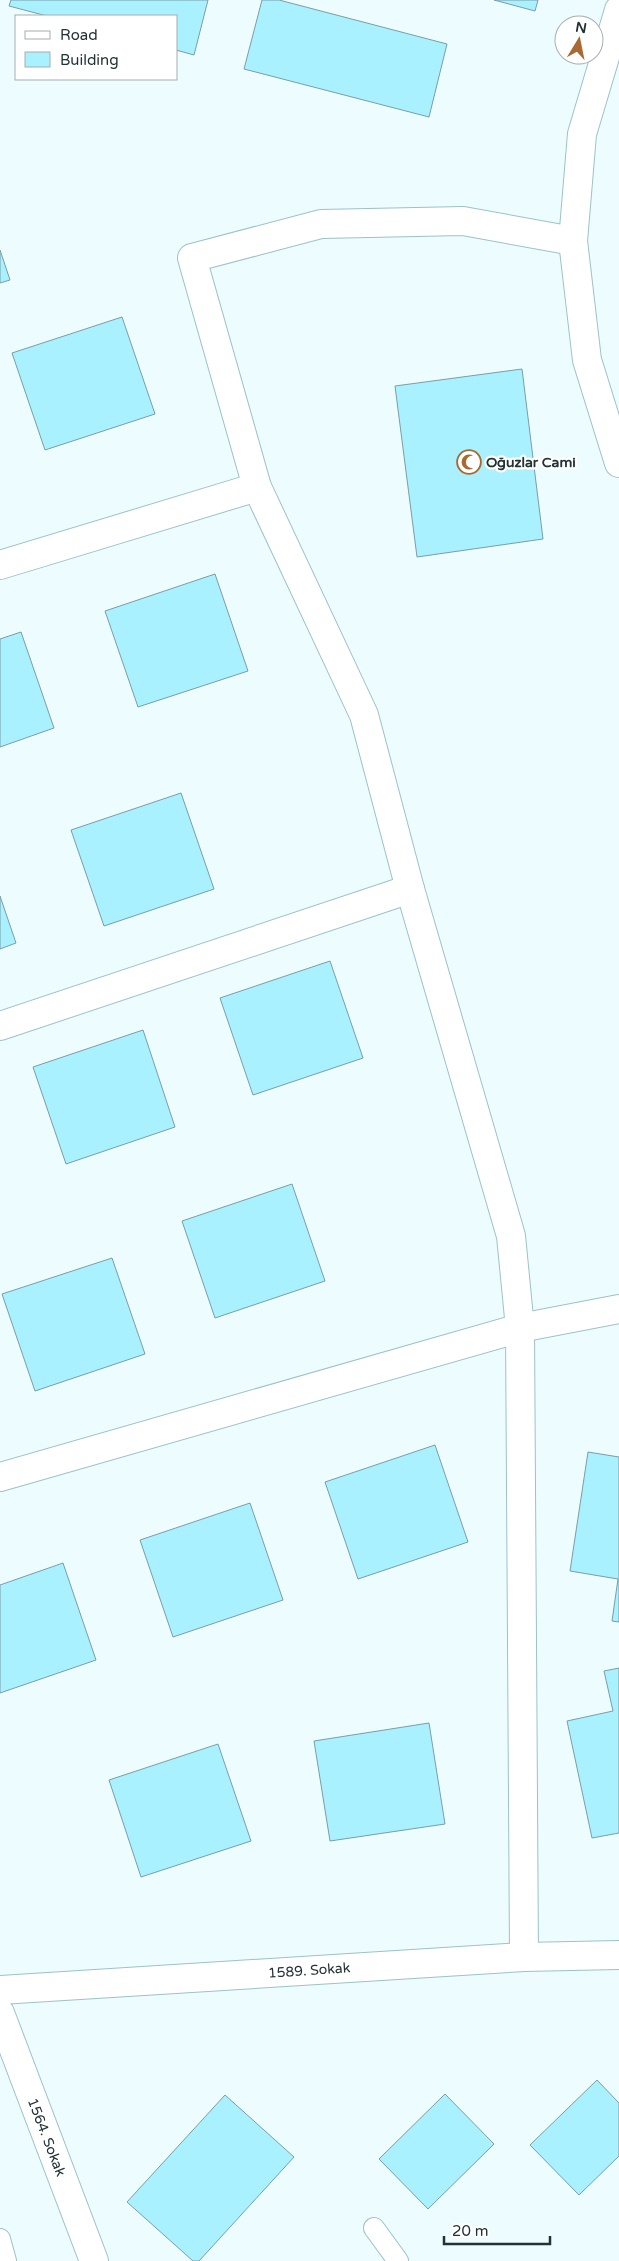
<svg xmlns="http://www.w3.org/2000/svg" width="619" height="2261" font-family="'Varela Round',sans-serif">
<rect width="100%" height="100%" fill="#edfcff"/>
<!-- building -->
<g fill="#a9f1fe" stroke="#7a9ea5">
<polygon points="11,0 208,0 194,55 176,50 176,16 47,16 9,6"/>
<polygon points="262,0 279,0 447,44 429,117 244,69"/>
<polygon points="494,0 538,0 535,11"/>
<polygon points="0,250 10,280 0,283"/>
<polygon points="122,317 155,414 45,450 12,353"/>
<polygon points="522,369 543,539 417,557 395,386"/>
<polygon points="215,574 248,671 138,707 105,611"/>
<polygon points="21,632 54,728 0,747 0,639"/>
<polygon points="181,793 214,889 104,926 71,830"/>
<polygon points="0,896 16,943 0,949"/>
<polygon points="330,961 363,1058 253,1095 220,998"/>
<polygon points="143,1030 175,1127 66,1164 33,1067"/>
<polygon points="292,1184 325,1281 215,1318 182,1221"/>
<polygon points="112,1258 145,1354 35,1391 2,1294"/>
<polygon points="435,1445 468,1542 358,1579 325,1482"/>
<polygon points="588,1452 619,1457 619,1622 612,1621 618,1579 570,1571"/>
<polygon points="250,1503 283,1600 173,1637 140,1540"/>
<polygon points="63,1563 96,1660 0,1693 0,1585"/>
<polygon points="619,1668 619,1833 592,1838 567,1721 613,1711 604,1671"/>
<polygon points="429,1723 445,1824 330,1841 314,1741"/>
<polygon points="218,1744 251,1841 141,1877 109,1780"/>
<polygon points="597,2080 619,2103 619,2156 579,2195 530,2145"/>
<polygon points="445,2094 494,2144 428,2209 379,2159"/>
<polygon points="225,2095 294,2157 199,2261 193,2261 127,2202"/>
</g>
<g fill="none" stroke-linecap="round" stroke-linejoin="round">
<!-- lane casing -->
<g stroke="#9cc2c8" stroke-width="22">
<g id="lane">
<polyline points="374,2228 398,2261"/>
<polyline points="0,2239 6,2261"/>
</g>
</g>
<!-- street casing -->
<g stroke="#9cc2c8" stroke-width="30">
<g id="street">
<polyline points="619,10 582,134 573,241 587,360 619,463"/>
<polyline points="0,565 257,487"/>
<polyline points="0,1026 410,889"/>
<polyline points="0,1477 520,1328 619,1309"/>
<polyline points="524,1957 520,1328 511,1236 410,889 364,715 257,487 192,258 321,224 463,221 573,241"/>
<polyline points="0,1990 524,1957 619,1955"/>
<polyline points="0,2013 94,2261"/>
</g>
</g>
<!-- lane -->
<use href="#lane" stroke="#fff" stroke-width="20"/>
<!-- street -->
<use href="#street" stroke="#fff" stroke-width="28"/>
</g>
<!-- icons -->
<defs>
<g id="mosque-ring" transform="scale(1.25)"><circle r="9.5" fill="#fff" stroke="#a96931" stroke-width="1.5"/><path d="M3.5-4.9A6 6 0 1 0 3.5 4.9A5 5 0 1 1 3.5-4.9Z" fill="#a96931"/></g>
</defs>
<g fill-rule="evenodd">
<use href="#mosque-ring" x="469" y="462"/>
</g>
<g text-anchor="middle" stroke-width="4.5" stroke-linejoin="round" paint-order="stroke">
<!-- poi labels -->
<g font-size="14" font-weight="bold" fill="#233235" stroke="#fff" text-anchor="start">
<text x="486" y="467">Oğuzlar Cami</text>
</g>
<!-- street labels -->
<g font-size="14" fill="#233235" stroke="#fff">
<text transform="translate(309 1970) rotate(-4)" y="5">1589. Sokak</text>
<text transform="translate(47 2137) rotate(69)" y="5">1564. Sokak</text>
</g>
</g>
<!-- legend -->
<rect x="15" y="15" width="162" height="65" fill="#ffffff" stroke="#a7adae"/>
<rect x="25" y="31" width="25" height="8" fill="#ffffff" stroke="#a7adae"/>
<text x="60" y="40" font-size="15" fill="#233235">Road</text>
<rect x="25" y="52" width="25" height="15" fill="#a9f1fe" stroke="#a7adae"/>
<text x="60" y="65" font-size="15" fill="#233235">Building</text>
<!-- north arrow -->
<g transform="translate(579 40) rotate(10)"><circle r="24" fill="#ffffff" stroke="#a7adae"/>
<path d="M0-4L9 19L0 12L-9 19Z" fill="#a96931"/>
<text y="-8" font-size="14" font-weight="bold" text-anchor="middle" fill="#233235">N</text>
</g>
<!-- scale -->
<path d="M444 2236v8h106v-8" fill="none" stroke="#233235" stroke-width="2.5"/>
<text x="452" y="2236" font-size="15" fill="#233235" stroke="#ffffff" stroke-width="4" paint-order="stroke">20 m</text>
</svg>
